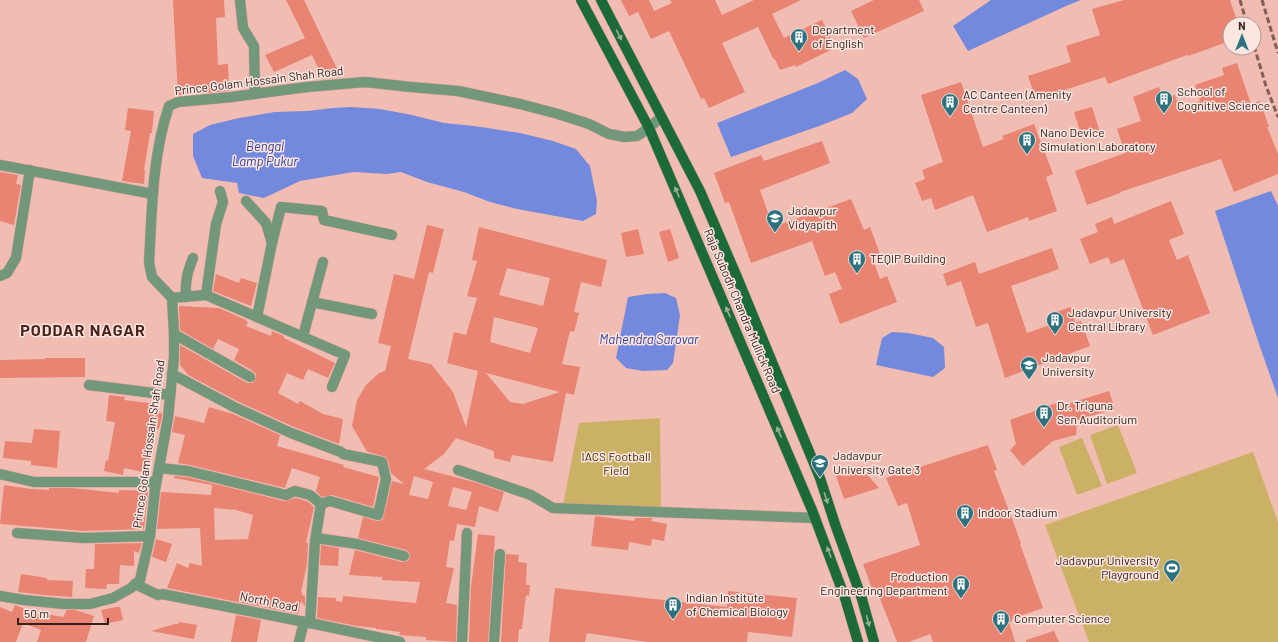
<svg xmlns="http://www.w3.org/2000/svg" width="1278" height="642" font-family="Barlow,sans-serif">
<rect width="100%" height="100%" fill="#f1bcb2"/>
<!-- green -->
<g fill="#cbb165">
<polygon points="660,418 661,510 563,505 579,423"/>
<polygon points="1118,425 1137,473 1107,484 1090,435"/>
<polygon points="1082,438 1102,486 1077,495 1059,447"/>
<polygon points="1253,452 1278,522 1278,642 1089,642 1045,525"/>
</g>
<!-- water -->
<g fill="#7389dd">
<polygon points="991,0 1081,0 1066,6 968,51 953,26"/>
<polygon points="845,70 858,79 867,99 852,113 822,125 731,157 717,123 818,83"/>
<polygon points="351,107 380,109 412,115 444,123 474,126 520,133 553,141 576,149 590,166 597,201 596,214 583,221 517,209 490,202 464,192 427,182 401,172 387,174 354,172 300,181 264,198 239,193 237,183 202,178 193,156 193,134 210,125 239,118 275,112 308,111 333,108"/>
<polygon points="1271,191 1278,206 1278,398 1258,341 1215,211"/>
<polygon points="665,293 676,298 680,315 673,363 667,370 643,371 626,368 616,358 628,297 647,294"/>
<polygon points="892,332 908,333 933,338 944,347 945,368 933,377 876,365 882,338"/>
</g>
<!-- building -->
<g fill="#e88471" fill-rule="evenodd">
<polygon points="173,0 224,0 225,17 216,18 218,65 228,64 229,91 178,95"/>
<polygon points="286,0 304,0 338,71 323,78 312,55 274,72 265,55 305,38"/>
<polygon points="621,0 649,0 654,11 672,3 670,0 715,0 722,15 754,0 801,0 772,14 784,38 822,20 835,48 796,67 795,65 780,70 775,59 774,60 758,27 722,43 745,92 709,108 704,98 701,99 669,31 651,39 638,12 629,16"/>
<polygon points="874,0 919,0 924,11 864,38 851,11"/>
<polygon points="1124,0 1230,0 1238,24 1230,24 1230,41 1188,56 1187,55 1108,84 1105,77 1036,99 1028,76 1071,62 1066,46 1100,35 1092,9"/>
<polygon points="1237,63 1251,104 1260,101 1269,127 1267,127 1278,154 1278,174 1234,192 1221,159 1120,192 1120,193 1087,205 1075,171 1125,153 1117,129 1141,121 1133,97 1159,87 1163,99 1175,95 1179,108 1200,101 1195,85 1224,75 1222,68"/>
<polygon points="961,82 983,147 1004,139 1002,136 1034,124 1053,174 1046,177 1057,211 1029,221 1028,217 987,232 973,195 935,210 931,198 922,201 915,183 925,179 922,170 943,162 921,95"/>
<polygon points="1092,107 1100,132 1082,138 1074,112"/>
<polygon points="128,108 154,111 152,133 150,133 144,170 145,170 144,184 122,181 131,131 125,130"/>
<polygon points="822,141 830,163 760,190 773,227 851,199 864,230 870,227 880,254 872,257 880,279 887,276 897,302 840,324 829,294 842,289 835,272 825,276 812,241 751,263 729,202 725,203 714,173 761,155 764,161"/>
<polygon points="0,172 18,175 16,184 21,185 14,225 0,221"/>
<polygon points="1171,201 1184,234 1169,240 1177,260 1188,255 1210,313 1153,335 1124,259 1111,264 1108,257 1090,264 1080,239 1098,232 1095,224 1112,217 1114,224"/>
<path d="M427,225l17,4 -11,44 -4,-1 -21,87 23,5 22,28 13,35 12,-56 -31,-8 7,-31 12,3 11,-37 -10,-2 10,-35 -5,-1 7,-33 128,33 -6,27 -20,-5 -7,30 5,1 -5,19 -4,-1 -8,33 18,3 -6,28 -8,-2 -13,69 -41,-7 -2,7 -16,-4v-7l-38,-13 -12,16 -20,15 50,13 30,10 -6,20 -19,-6 -4,21 -18,-3 -3,17 -4,-1 -4,27 8,1 -8,35 11,2 -1,37 -30,-2v-3l-27,-2 1,-3 -24,-3v-1l-19,-2 -40,-8 1,-21 18,1v3l6,1 1,-6 73,7 4,-21 -38,-2v-3l-33,-2 6,-25 47,12 6,-1 2,-4 -1,-5 -3,-2 -48,-12 5,-21 14,4h3l3,-2 9,-38 12,3 -13,-11 -3,-12 -2,-4 -18,-5 -2,-2 -14,-24 5,-26 9,-15 13,-12 6,-2 6,-25 -13,-3 16,-69 20,5zM507,268l43,10 -7,28 -44,-11zM494,317l44,11 -8,25 -40,-11zM486,373l74,19 -37,12 -13,-2zM414,476l19,6 -5,17 -19,-4zM453,487l19,5 -6,18 -18,-4z"/>
<polygon points="638,229 644,254 626,257 621,233"/>
<polygon points="670,229 679,258 668,262 659,232"/>
<polygon points="1052,248 1059,269 1011,286 1027,333 1053,324 1050,314 1071,307 1075,323 1081,321 1090,346 1005,378 988,323 976,327 961,281 947,286 943,274 975,262 979,274"/>
<polygon points="216,274 239,283 241,278 257,283 251,306 213,291"/>
<polygon points="179,306 219,308 246,320 246,321 248,322 246,326 271,336 272,331 284,336 284,338 335,363 328,378 308,369 303,380 287,373 278,393 298,404 300,401 323,414 343,419 339,444 294,427 237,401 188,375 180,365 180,345 247,383 253,383 256,377 256,374 253,371 234,360 239,349 218,339 213,349 180,330"/>
<polygon points="45,358 85,358 85,377 0,378 0,360 45,359"/>
<polygon points="1109,391 1115,409 1077,420 1076,435 1053,441 1023,466 1010,450 1016,444 1010,420 1062,401 1064,405"/>
<polygon points="109,395 125,397 124,400 157,404 157,412 162,413 162,417 159,429 155,428 147,473 124,468 123,475 104,471 106,460 108,461 115,422 106,421"/>
<polygon points="209,407 233,414 280,435 277,446 344,465 343,467 379,477 373,507 332,495 322,497 316,491 320,477 292,468 285,488 190,465 178,463 185,435 172,432 175,416 204,423"/>
<polygon points="34,429 60,431 57,468 31,465 31,461 3,458 5,441 32,443"/>
<polygon points="988,445 997,470 994,471 1021,543 1020,544 1043,608 1012,619 1012,621 1009,622 1015,642 933,642 930,634 909,642 897,642 879,596 875,597 863,564 920,545 907,503 898,506 886,478"/>
<polygon points="862,466 865,472 879,488 844,499 836,476"/>
<path d="M174,476l13,1 97,24 12,-3 11,3 7,6 -8,36h2l-1,21 -6,28h1v3l3,1v10l-4,-5 -3,13 -131,-26 10,-25 11,5 2,-5 12,3 -2,-38 -43,1 4,-37 50,3 1,-10 -38,-7zM214,508l22,2 17,5 -5,24 -33,1z"/>
<polygon points="4,485 31,489 49,490 49,488 72,488 119,493 119,490 148,491 144,529 84,531 0,524"/>
<polygon points="595,516 634,521 635,518 652,518 651,521 667,524 664,541 652,539 651,546 629,542 628,550 591,546"/>
<polygon points="478,534 495,536 488,642 469,642 471,587"/>
<polygon points="156,539 172,544 166,562 152,557"/>
<polygon points="142,543 139,553 134,551 134,566 120,565 119,584 107,584 106,589 85,588 86,569 94,569 95,544"/>
<polygon points="321,545 339,548 338,566 320,565"/>
<polygon points="506,554 519,555 518,562 527,563 526,585 530,585 529,596 526,595 522,629 519,629 518,642 501,642"/>
<polygon points="21,574 47,578 47,580 73,581 72,597 44,595 18,592"/>
<polygon points="555,588 727,607 728,591 797,598 792,637 748,632 747,642 647,642 587,633 585,642 549,642"/>
<polygon points="15,605 45,617 46,614 63,617 67,610 75,610 94,616 86,642 37,642 41,630 23,623 16,642 0,642 0,607 12,612"/>
<polygon points="116,607 120,607 123,620 105,624 101,610"/>
<polygon points="236,615 261,620 257,642 231,642"/>
<polygon points="179,622 197,625 194,639 151,631 175,624 178,624"/>
<polygon points="1054,631 1059,642 1026,642 1026,640"/>
</g>
<g fill="none" stroke-linecap="round" stroke-linejoin="round">
<!-- minor casing -->
<g stroke="#cb9d94" stroke-width="11">
<g id="minor">
<polyline points="240,0 243,28 254,46 255,94"/>
<polyline points="0,165 153,194"/>
<polyline points="246,201 266,223 272,243 257,317"/>
<polyline points="272,243 281,207 322,211 324,220 392,235"/>
<polyline points="0,276 7,273 16,258 30,170"/>
<polyline points="206,295 216,224 223,202 220,191"/>
<path d="M186,297c-1,-15 1,-24 7,-39"/>
<polyline points="172,298 206,295 345,355 332,387"/>
<polyline points="312,302 372,314"/>
<polyline points="174,334 250,377"/>
<polyline points="303,336 323,262"/>
<polyline points="172,374 234,407 291,433 341,452 343,454 382,462 386,479 378,515 330,501 321,504 315,541 310,623"/>
<polyline points="89,385 170,395"/>
<polyline points="159,468 188,471 286,495 295,491 310,495 321,504"/>
<polyline points="458,470 531,495 553,508 815,518"/>
<polyline points="0,474 34,482 156,482"/>
<polyline points="17,533 84,538 150,536"/>
<polyline points="316,538 357,544 404,556"/>
<polyline points="135,584 158,595 162,594 310,623 400,642"/>
<polyline points="299,642 304,622"/>
<polyline points="462,642 467,533"/>
<polyline points="494,642 500,554"/>
</g>
</g>
<!-- tertiary casing -->
<g stroke="#cb9d94" stroke-width="11">
<path id="tertiary" d="M0,596l24,4 40,4h26l23,-6 18,-10 9,-8 10,-44 5,-46 13,-72 6,-61v-23l-2,-36 -20,-21 -3,-14c3,-52 3,-107 20,-157l9,-4 54,-5 75,-10 58,-5 46,5 47,4 62,13 38,10 31,10 20,10 16,3 12,-1 12,-8 12,-11"/>
</g>
<!-- primary casing -->
<g stroke="#cb9d94" stroke-width="11">
<g id="primary">
<polyline points="581,0 649,128 812,510 845,598 858,642"/>
<polyline points="601,0 700,191 737,277 820,478 835,524 862,599 874,642"/>
</g>
</g>
<!-- minor -->
<use href="#minor" stroke="#73977b" stroke-width="10"/>
<!-- tertiary -->
<use href="#tertiary" stroke="#73977b" stroke-width="10"/>
<!-- primary -->
<use href="#primary" stroke="#1d6a39" stroke-width="10"/>
<!-- rail -->
<g stroke="#805f59" stroke-width="3" stroke-dasharray="6 3" stroke-linecap="butt">
<polyline points="1240,0 1247,24"/>
<polyline points="1262,0 1278,53"/>
<polyline points="1254,46 1266,86 1278,117"/>
</g>
</g>
<!-- one-way arrows -->
<defs><path id="oneway-solid" d="M-6-.8H1V-3.2L6.5 0L1 3.2V.8H-6Z"/></defs>
<g fill="#98ae95">
<use href="#oneway-solid" transform="translate(619 35) rotate(63)"/>
<use href="#oneway-solid" transform="translate(677 192) rotate(-113)"/>
<use href="#oneway-solid" transform="translate(728 312) rotate(-113)"/>
<use href="#oneway-solid" transform="translate(779 432) rotate(-113)"/>
<use href="#oneway-solid" transform="translate(826 498) rotate(72)"/>
<use href="#oneway-solid" transform="translate(829 552) rotate(-111)"/>
<use href="#oneway-solid" transform="translate(868 621) rotate(75)"/>
</g>
<!-- icons -->
<defs>
<g id="building-pin" transform="scale(0.9)"><path d="M0 17L-7.5 6A9.5 9.5 0 1 1 7.5 6Z" fill="#2b727e" stroke="#fce6e1"/><path d="M-4-6H4V6H1V3H-1V6H-4ZM-2.5-4.3h1.7v1.8h-1.7ZM.8-4.3h1.7v1.8H.8ZM-2.5-1h1.7V.8h-1.7ZM.8-1h1.7V.8H.8Z" fill="#fff"/></g>
<g id="school-pin" transform="scale(0.9)"><path d="M0 17L-7.5 6A9.5 9.5 0 1 1 7.5 6Z" fill="#2b727e" stroke="#fce6e1"/><path d="M0-5L7-2L0 1L-7-2ZM-4 1L0 2.5L4 1V4Q0 6-4 4Z" fill="#fff"/></g>
<g id="university-pin" transform="scale(0.9)"><path d="M0 17L-7.5 6A9.5 9.5 0 1 1 7.5 6Z" fill="#2b727e" stroke="#fce6e1"/><path d="M0-5L7-2L0 1L-7-2ZM-4 1L0 2.5L4 1V4Q0 6-4 4Z" fill="#fff"/></g>
<g id="stadium-pin" transform="scale(0.9)"><path d="M0 17L-7.5 6A9.5 9.5 0 1 1 7.5 6Z" fill="#2b727e" stroke="#fce6e1"/><path d="M0-5a6.5 5 0 1 0 0 10a6.5 5 0 1 0 0-10ZM-3.5-1.8h7v3.6h-7Z" fill="#fff"/></g>
</defs>
<g fill-rule="evenodd">
<use href="#building-pin" x="799" y="37"/>
<use href="#building-pin" x="1164" y="99"/>
<use href="#building-pin" x="950" y="102"/>
<use href="#building-pin" x="1027" y="140"/>
<use href="#school-pin" x="775" y="218"/>
<use href="#building-pin" x="857" y="259"/>
<use href="#building-pin" x="1055" y="320"/>
<use href="#university-pin" x="1029" y="365"/>
<use href="#building-pin" x="1044" y="413"/>
<use href="#university-pin" x="820" y="463"/>
<use href="#building-pin" x="965" y="513"/>
<use href="#stadium-pin" x="1172" y="568"/>
<use href="#building-pin" x="961" y="584"/>
<use href="#building-pin" x="673" y="605"/>
<use href="#building-pin" x="1001" y="619"/>
</g>
<g text-anchor="middle" stroke-width="3" stroke-linejoin="round" paint-order="stroke">
<!-- poi labels -->
<g font-size="12" fill="#34201d" stroke="#fce6e1" text-anchor="start">
<text x="812" y="34">Department<tspan x="812" dy="14">of English</tspan></text>
<text x="1177" y="96">School of<tspan x="1177" dy="14">Cognitive Science</tspan></text>
<text x="963" y="99">AC Canteen (Amenity<tspan x="963" dy="14">Centre Canteen)</tspan></text>
<text x="1040" y="137">Nano Device<tspan x="1040" dy="14">Simulation Laboratory</tspan></text>
<text x="788" y="215">Jadavpur<tspan x="788" dy="14">Vidyapith</tspan></text>
<text x="870" y="263">TEQIP Building</text>
<text x="1068" y="317">Jadavpur University<tspan x="1068" dy="14">Central Library</tspan></text>
<text x="1042" y="362">Jadavpur<tspan x="1042" dy="14">University</tspan></text>
<text x="1057" y="410">Dr. Triguna<tspan x="1057" dy="14">Sen Auditorium</tspan></text>
<text x="833" y="460">Jadavpur<tspan x="833" dy="14">University Gate 3</tspan></text>
<text x="978" y="517">Indoor Stadium</text>
<text x="1159" y="565" text-anchor="end">Jadavpur University<tspan x="1159" dy="14">Playground</tspan></text>
<text x="948" y="581" text-anchor="end">Production<tspan x="948" dy="14">Engineering Department</tspan></text>
<text x="686" y="602">Indian Institute<tspan x="686" dy="14">of Chemical Biology</tspan></text>
<text x="1014" y="623">Computer Science</text>
</g>
<!-- street labels -->
<g font-size="12" fill="#34201d" stroke="#fce6e1">
<text transform="translate(259 81) rotate(-7)" y="4">Prince Golam Hossain Shah Road</text>
<text transform="translate(742 311) rotate(67)" y="4">Raja Subodh Chandra Mullick Road</text>
<text transform="translate(149 444) rotate(-82)" y="4">Prince Golam Hossain Shah Road</text>
<text transform="translate(269 602) rotate(11)" y="4">North Road</text>
</g>
<!-- park labels -->
<g font-size="12" fill="#3e3102" stroke="#fce6e1">
<text x="616" y="461">IACS Football<tspan x="616" dy="14">Field</tspan></text>
</g>
<!-- water labels -->
<g font-size="13" font-style="italic" fill="#2f3e9f" stroke="#fce6e1">
<text x="265" y="151">Bengal<tspan x="265" dy="15">Lamp Pukur</tspan></text>
<text x="649" y="344">Mahendra Sarovar</text>
</g>
<!-- district labels -->
<g font-size="16" font-weight="bold" letter-spacing="1" fill="#49221b" stroke="#fce6e1">
<text x="83" y="336">PODDAR NAGAR</text>
</g>
</g>
<!-- north arrow -->
<g transform="translate(1242 36)"><circle r="19" fill="#fce6e1" stroke="#ac9793"/>
<path d="M0-3L7 15L0 10L-7 15Z" fill="#2b727e"/>
<text y="-6" font-size="11" font-weight="bold" text-anchor="middle" fill="#34201d">N</text>
</g>
<!-- scale -->
<path d="M18 618v6h90v-6" fill="none" stroke="#34201d" stroke-width="2"/>
<text x="24" y="618" font-size="12" fill="#34201d" stroke="#fce6e1" stroke-width="3" paint-order="stroke">50 m</text>
</svg>
